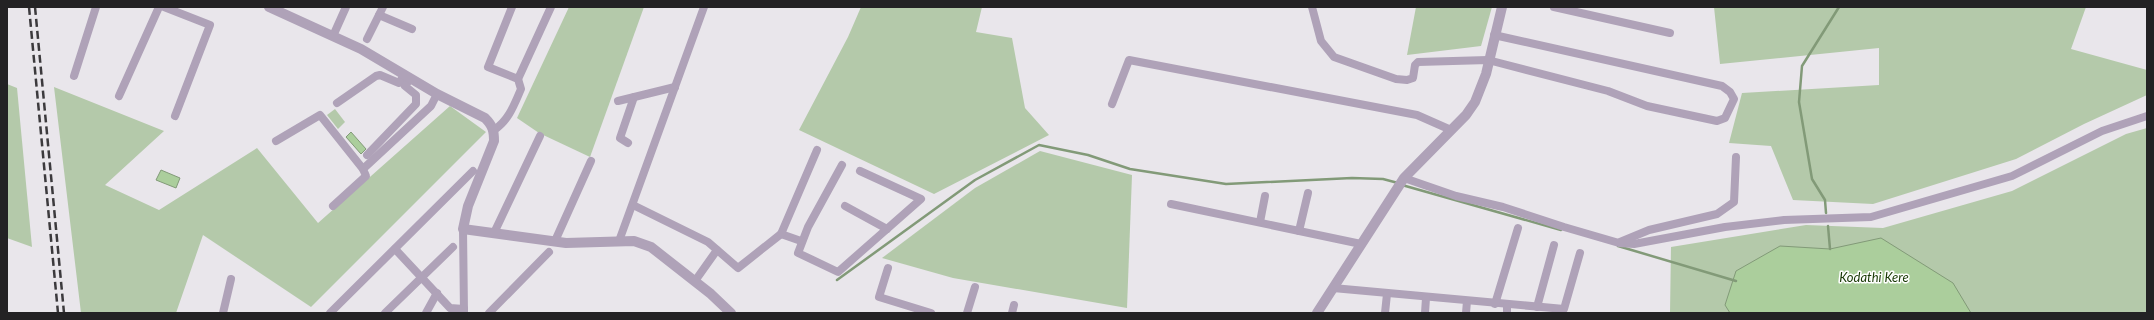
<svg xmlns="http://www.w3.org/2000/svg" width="2154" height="320" font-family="Lato,sans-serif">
<rect width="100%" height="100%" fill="#e9e6eb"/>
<!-- green -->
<g fill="#b4c9aa">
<polygon points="569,7 644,7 590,157 539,133 517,118"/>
<polygon points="861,7 982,7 976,32 1012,38 1025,108 1049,135 934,194 799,130 848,37"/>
<polygon points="1416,7 1492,7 1481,46 1407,55"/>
<polygon points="1714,7 2086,7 2071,49 2147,70 2147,95 2084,124 2016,159 1873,204 1793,200 1771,146 1729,143 1742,93 1879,85 1879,48 1720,64"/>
<polygon points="7,84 17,88 32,247 7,238"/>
<polygon points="54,87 164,131 105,185 159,210 257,148 318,223 450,106 486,132 311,307 203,235 176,313 81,313"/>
<polygon points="335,109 345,122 338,129 327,115"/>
<polygon points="2147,128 2147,313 1670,313 1671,247 1806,225 1883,228 2012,191 2126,134"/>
<polygon points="1040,151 1132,175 1127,308 953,278 882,258 975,188"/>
</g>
<!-- water -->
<g fill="#abce9c" stroke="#829a78">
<polygon points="351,132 366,149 361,154 346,137"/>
<polygon points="161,170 180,178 176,188 156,180"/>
<polygon points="1881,238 1953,283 1971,313 1730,313 1725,305 1736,271 1780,246 1830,249"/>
</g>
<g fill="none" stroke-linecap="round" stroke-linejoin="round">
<!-- stream -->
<g stroke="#829a78" stroke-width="2.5">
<polyline points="1402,185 1561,230"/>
<polyline points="1826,213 1825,200 1812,179 1799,102 1802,66 1839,7"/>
<polyline points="1828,226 1830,249"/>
<polyline points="1618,246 1736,281"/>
<polyline points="837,280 975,180 1039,145 1088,155 1130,169 1226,184 1352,178 1383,179 1398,183"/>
</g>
<!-- minor -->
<g stroke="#afa2b8" stroke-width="8">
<polyline points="164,7 210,25 175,116"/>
<polyline points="1312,7 1321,41 1334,57 1396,79 1407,80 1413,78 1415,65 1418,62 1488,60 1608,91 1647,106 1717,121 1725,118 1734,99 1730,92 1722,86 1494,35"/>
<polyline points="1554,7 1670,33"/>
<polyline points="379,15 412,29"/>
<polyline points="333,36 346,7"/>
<polyline points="367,39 383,7"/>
<polyline points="74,76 96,7"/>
<polyline points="518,79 551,7"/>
<polyline points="119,96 159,7"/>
<polyline points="618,101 675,87"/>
<polyline points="337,103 376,76 380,75 399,83 404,75"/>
<polyline points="1112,104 1129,60 1417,115 1451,130"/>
<path d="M494,130c15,-10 20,-25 27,-41l-3,-10 -30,-12 24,-60"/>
<polyline points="276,141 320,115 363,169"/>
<polyline points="628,143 620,138 634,97"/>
<polyline points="367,155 416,104 416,95 405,86 410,79"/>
<polyline points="842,165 808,227 798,253 838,272 921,199 860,171"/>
<polyline points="1404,178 1456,196 1503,207 1564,227 1619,243 1634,244 1725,227 1784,220 1871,217 2012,176 2102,131 2147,116"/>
<polyline points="1171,204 1361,244"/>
<polyline points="633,205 708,242 738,268 781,234 801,241"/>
<polyline points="333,206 366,176 363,169 431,106 437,94"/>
<polyline points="845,206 887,229"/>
<polyline points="1260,222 1265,196"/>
<polyline points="463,229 464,313"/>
<polyline points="1299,231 1308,193"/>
<polyline points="494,233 540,136"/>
<polyline points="781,234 817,150"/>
<polyline points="555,241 591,161"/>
<polyline points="619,241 704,7"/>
<polyline points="1620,242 1649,230 1717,214 1734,202 1736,157"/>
<polyline points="395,249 450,308 464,309"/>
<polyline points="888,268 879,297 931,313"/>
<polyline points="695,281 717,250"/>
<polyline points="1333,288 1564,309 1580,253"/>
<polyline points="1495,304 1518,228"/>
<polyline points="1537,307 1554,245"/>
<polyline points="223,313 231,279"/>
<polyline points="330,313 473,171"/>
<polyline points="385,313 453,247"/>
<polyline points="426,313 437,293"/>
<polyline points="489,313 549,252"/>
<polyline points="967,313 975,287"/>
<polyline points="1012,313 1014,305"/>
<polyline points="1385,313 1387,294"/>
<polyline points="1425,313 1426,298"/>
<polyline points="1466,313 1467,301"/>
<polyline points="1507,313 1507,305"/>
</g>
<!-- tertiary -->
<g stroke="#afa2b8" stroke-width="10">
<path d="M269,7l92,42 76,45 48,24c8,8 9,13 9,23l-26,65 -5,23 103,14 68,-2 17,6 60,47 20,19"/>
<polyline points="1317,313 1404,178 1466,115 1475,102 1486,74 1502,7"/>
</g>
<!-- rail -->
<g stroke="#3c3a3d" stroke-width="2.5" stroke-dasharray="8 4" stroke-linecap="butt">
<polyline points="29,7 58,313"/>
<polyline points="35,7 64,313"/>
</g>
</g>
<g text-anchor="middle" stroke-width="3" stroke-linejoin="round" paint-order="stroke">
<!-- water labels -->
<g font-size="13" font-style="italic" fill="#193906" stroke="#fff">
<text x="1874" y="282">Kodathi Kere</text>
</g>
</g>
<!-- border -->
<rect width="2154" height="320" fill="none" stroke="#232224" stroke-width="16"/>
</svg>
